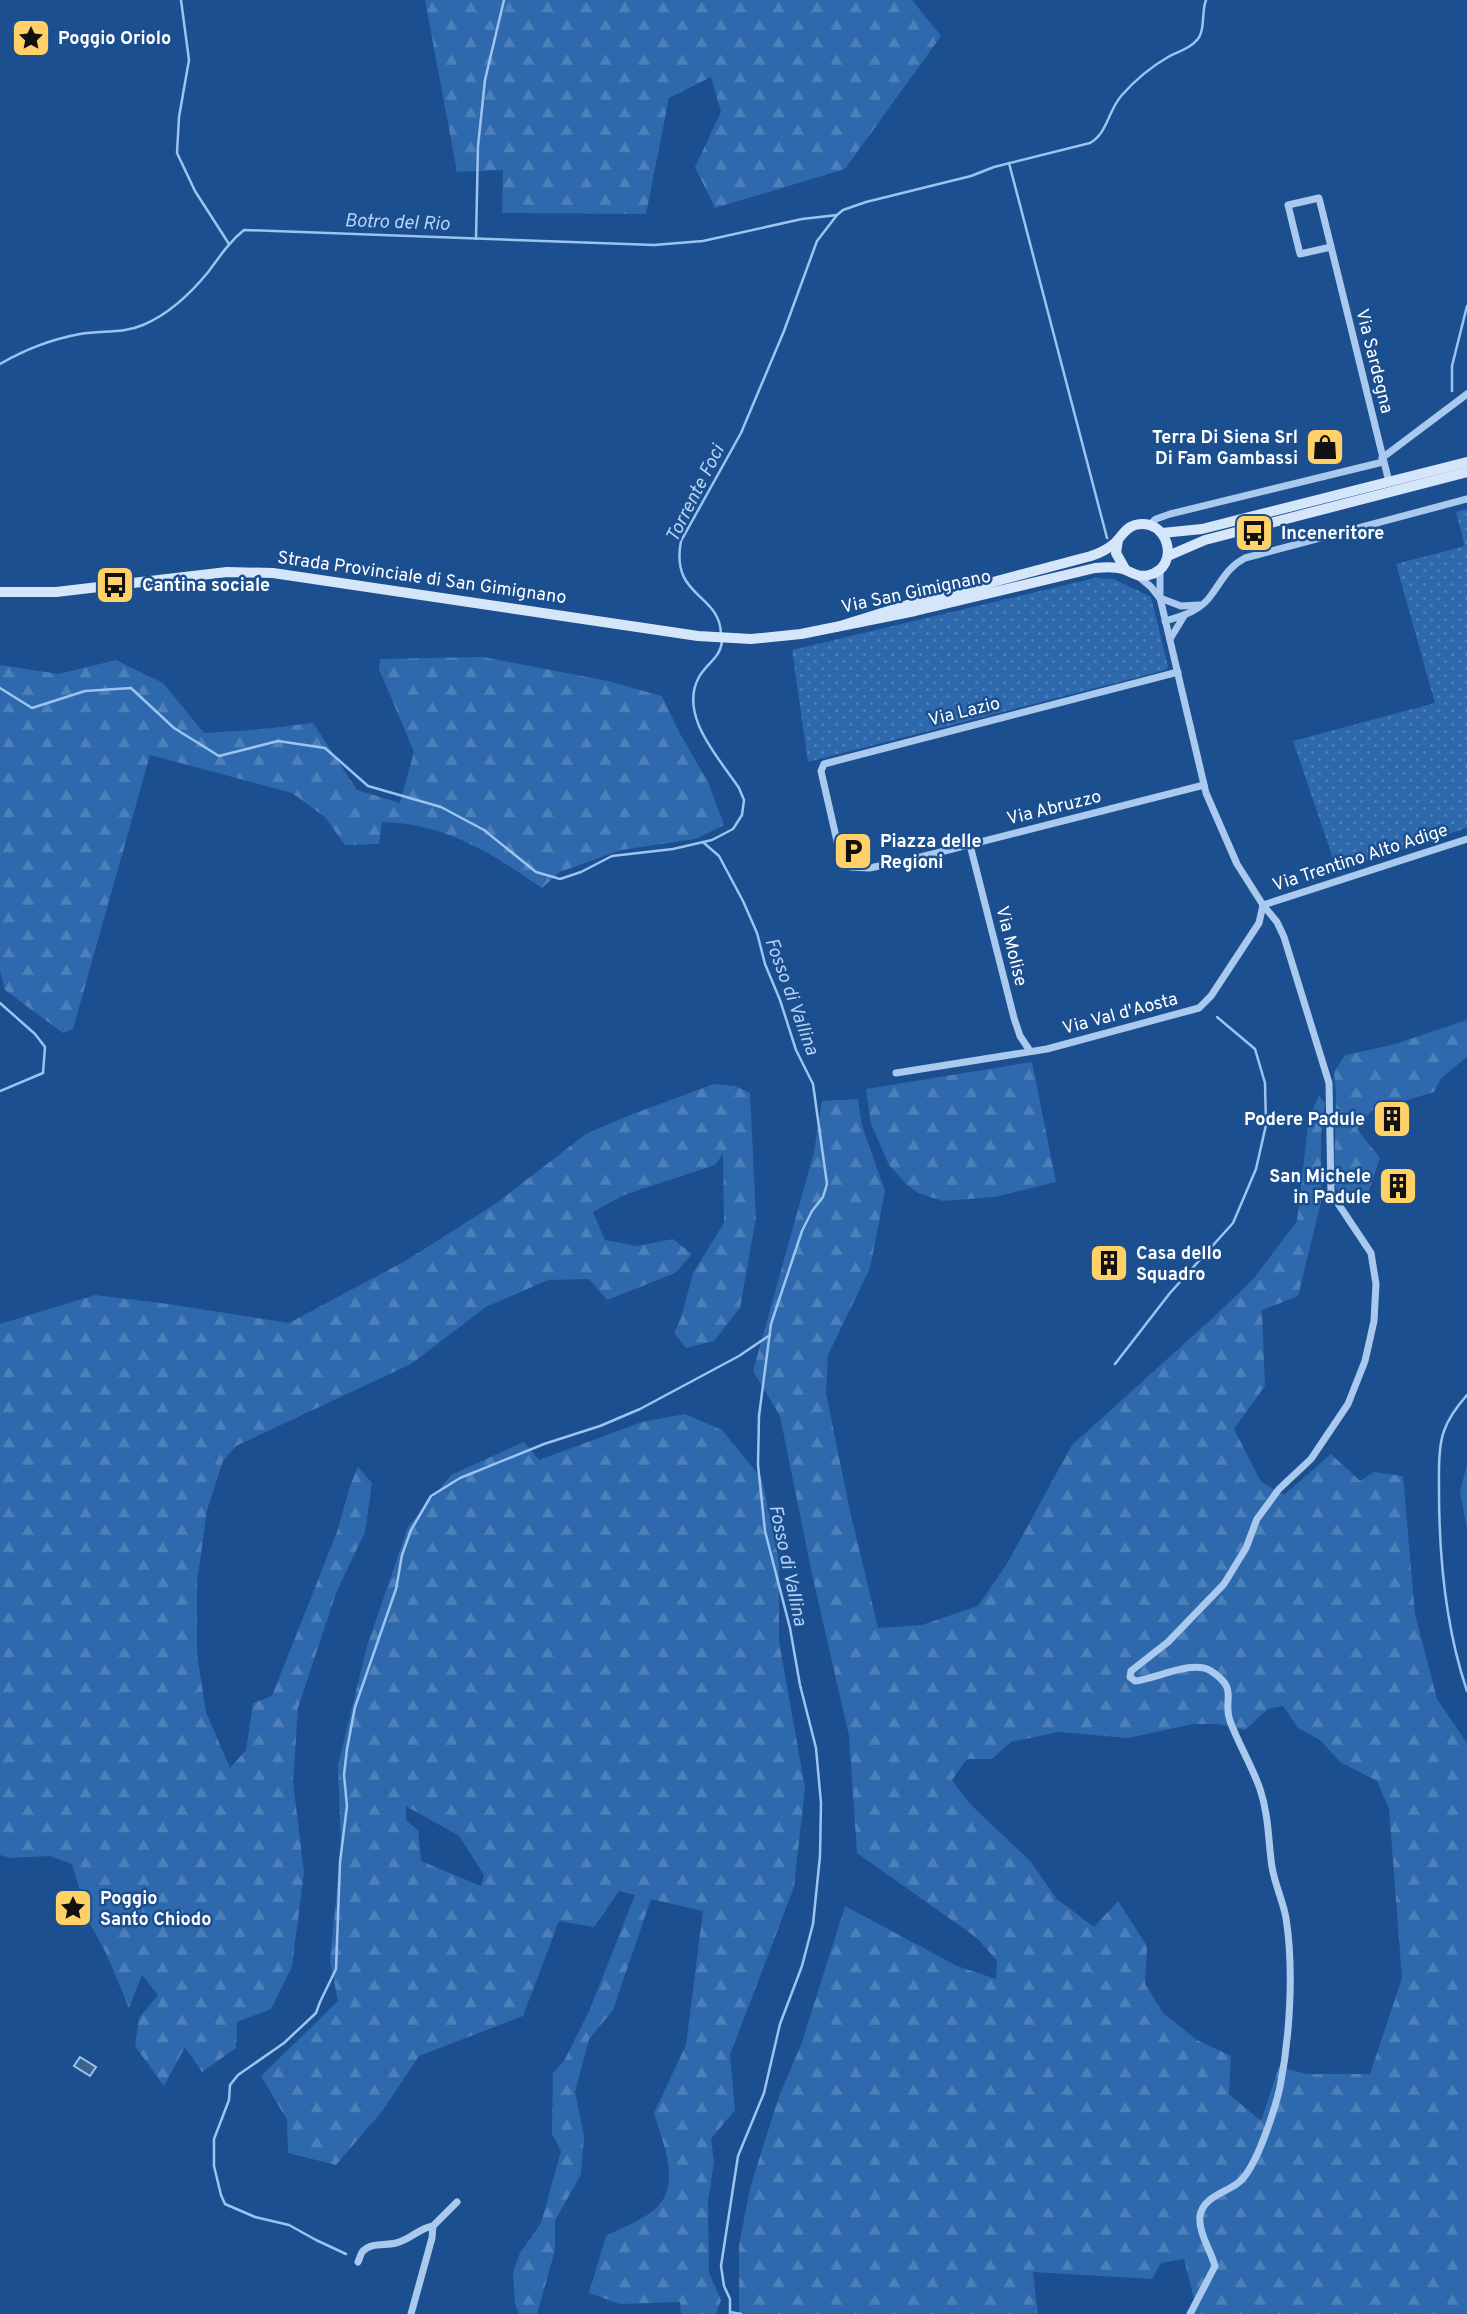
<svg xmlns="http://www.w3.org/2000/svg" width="1467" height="2314" font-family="Overpass,sans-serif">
<defs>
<pattern id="grass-dots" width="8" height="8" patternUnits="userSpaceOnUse" patternTransform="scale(1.75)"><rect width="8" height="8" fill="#2e69ad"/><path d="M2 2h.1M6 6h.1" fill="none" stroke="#4d80b9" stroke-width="1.8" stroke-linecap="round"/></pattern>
<pattern id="forest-firs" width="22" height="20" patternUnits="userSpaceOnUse" patternTransform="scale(1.75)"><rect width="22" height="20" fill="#2e69ad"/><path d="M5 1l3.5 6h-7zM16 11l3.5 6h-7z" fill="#4d80b9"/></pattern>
</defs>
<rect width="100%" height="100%" fill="#1b4f8f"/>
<!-- grass -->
<g fill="url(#grass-dots)">
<polygon points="1467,509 1467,828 1337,870 1293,741 1435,703 1396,564 1465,546 1456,512"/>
<polygon points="1095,578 1114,579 1151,597 1168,666 1166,670 808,762 792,650"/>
</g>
<!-- forest -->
<g fill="url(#forest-firs)" fill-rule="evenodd">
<polygon points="425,0 912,0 941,36 845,169 715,208 695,167 721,112 711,77 669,98 646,214 502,213 503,170 457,172"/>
<path d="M483,657l125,24 54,15 17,36 29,50 16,43 -29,14 -74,11 -61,22 -18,16c-53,-36 -95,-64 -160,-66l-3,22 -34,1 -20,-28 -33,-24 -142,-38 -77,274 -10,4 -58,-43 -5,-19v-306l59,9 57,-14 47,23 41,50 49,-3 60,-7 44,67 43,13 14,-51 -35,-83 1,-10z"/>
<polygon points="1467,1020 1467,1057 1441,1078 1434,1092 1371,1111 1357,1129 1380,1158 1365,1202 1344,1202 1334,1184 1336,1094 1334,1072 1345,1055 1392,1045"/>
<polygon points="1032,1062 1056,1182 994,1197 943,1201 918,1193 907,1185 889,1165 871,1124 866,1089"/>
<polygon points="714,1084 735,1086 750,1093 756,1218 740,1308 714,1341 686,1348 674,1333 681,1318 693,1273 724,1223 723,1154 715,1165 624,1195 593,1212 605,1240 637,1246 673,1239 692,1254 675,1273 607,1300 589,1279 548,1280 486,1307 411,1364 236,1446 223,1461 207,1510 197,1582 197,1655 206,1712 230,1768 246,1750 253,1703 272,1696 337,1532 350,1486 358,1467 372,1483 365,1532 336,1593 298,1708 293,1782 304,1872 292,1967 271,2009 237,2022 236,2048 202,2072 185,2047 164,2086 135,2046 139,2018 158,1995 142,1975 129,2008 106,1953 90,1924 72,1864 50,1856 11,1858 0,1855 0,1324 95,1295 168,1304 289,1323 407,1260 495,1204 586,1134 630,1115"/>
<path d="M1319,1096l6,7 -4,32v67l-23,94 -36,14 3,76 -31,43 27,53 23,13 47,-41 29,27 14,-9 29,4 12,138 22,85 30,44v571h-278l6,-11 -11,-44 -23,4 -9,16 -119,-7 5,42h-299v-68l11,-58 29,-92 22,-51 44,-139 112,60 39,13 1,-18 -20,-23 -120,-85 -8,-117 -37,-162 -32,-158 -27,-45 61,-219 8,-51 36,-2 4,27 23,65 -15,77 -42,87 -2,38 24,118 28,117 44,-3 56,-19 30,-44 64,-117 144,-130 38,-37 43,-57 12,-104zM1283,1706l15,22 22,12 20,22 37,19 12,28 13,169 -32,96h-63l-28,-7 -18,54 -32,-27 2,-38 -34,-16 -34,-27 -18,-29 2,-38 -29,-45 -24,26 -37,-28 -27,-38 -61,-58 -17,-23 15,-21h25l19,-17 47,-10 70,6 65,-14h25l27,6 23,-21z"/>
<path d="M685,1414l37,16 40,49 17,82v80l26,147 -11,99 -64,168 5,55 -24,29 3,23 -6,40 1,71 12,27 -5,14h-35l-1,-12 -60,2 -31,-11 17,-57c15,-8 35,-15 48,-26 29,-25 9,-66 0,-97l32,-68 17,-134 -52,-12 -38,111 -24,29 -14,53 9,44 -3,38 -26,47v29l-18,64h-18l-4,-10 -2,-32 7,-19 21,-30 20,-72 -9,-17 1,-61 11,-12 26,-52 45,-114 -16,-4 -25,36 -35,-6 -36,95 -104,40 -36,54 -47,55 -48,-12 -1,-33 -26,-44 77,-75 -8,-40 11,-113 -3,-83 29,-119 41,-119 43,-52 73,-33 15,18 103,-38zM406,1806l53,30 25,39 -3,11 -60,-25 -3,-31 -12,-10z"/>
<polygon points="1467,1464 1467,1529 1460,1492"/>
</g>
<!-- water -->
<polygon fill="#3c6290" stroke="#9cc4f0" stroke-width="2" points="80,2057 96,2067 90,2076 74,2066"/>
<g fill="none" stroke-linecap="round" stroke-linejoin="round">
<!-- stream -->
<g stroke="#9cc4f0" stroke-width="2.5">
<polyline points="181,0 189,60 179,117 177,153 195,191 229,244"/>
<polyline points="1009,163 1107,538"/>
<polyline points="476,239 478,146 485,80 504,0"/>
<path d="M0,364c24,-14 53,-25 80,-30 22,-4 42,0 63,-9 26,-11 49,-33 66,-54 11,-15 21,-30 35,-41l410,15 49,-4 99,-22 35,-4"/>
<polyline points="1452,391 1452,366 1467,306"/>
<path d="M721,634c-1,-41 -51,-36 -40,-93l60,-108 43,-102 33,-90 20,-26 6,-5 23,-8 105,-26 23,-9 96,-24c18,-10 18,-33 32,-48 13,-15 29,-28 46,-38 9,-5 21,-8 28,-16 10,-9 5,-29 10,-41"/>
<path d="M0,688l32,20 53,-17 46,-3 43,40 45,28 59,-15 47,7 43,38 73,21 43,23 52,42 24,7 21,-7 31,-16 61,-7 39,-9 21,-11 9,-14 2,-15 -5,-12c-20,-30 -61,-73 -40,-111 8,-14 22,-20 23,-36"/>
<polyline points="704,843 719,856 743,901 757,933 765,964 780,1000 796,1050 813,1084 827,1184 823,1197 812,1211 802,1231 771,1324 759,1416 758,1465 765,1531 790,1628 800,1685 816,1748 821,1803 820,1856 813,1924 802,1966 780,2024 764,2093 738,2156 721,2266 724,2286 730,2299 730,2314"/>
<polyline points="0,1003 35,1034 45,1047 43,1073 0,1091"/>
<polyline points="1115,1364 1170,1293 1233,1223 1256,1169 1266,1125 1265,1083 1255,1049 1217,1017"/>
<path d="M1467,1395c-8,9 -19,24 -23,36 -6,16 -5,42 -5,59 0,68 6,136 28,201"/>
<polyline points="346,2254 316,2240 289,2225 255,2217 225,2204 221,2195 214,2166 214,2139 229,2100 230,2085 238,2075 284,2043 316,2013 320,2002 336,1969 340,1862 347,1806 344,1775 347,1749 355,1707 396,1589 402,1555 411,1530 431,1496 460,1478 544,1444 600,1426 640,1409 739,1356 770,1335"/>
<polyline points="730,2312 741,2314"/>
</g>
<!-- minor -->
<g stroke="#a9c9ee" stroke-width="7">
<polyline points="1331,247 1300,254 1288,205 1319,198 1389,482"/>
<polyline points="1382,458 1467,394"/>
<polyline points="1149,525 1156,519 1170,514 1383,462"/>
<polyline points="1138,576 1151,587 1159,597"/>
<polyline points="1160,598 1181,606 1199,605"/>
<path d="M1165,621c18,-5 37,-11 47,-27 11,-15 16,-27 33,-36l222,-59"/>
<polyline points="1170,639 1184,616"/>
<polyline points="1178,672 824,764 821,771 839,850 845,864 851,867 869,868 905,861 1204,785"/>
<polyline points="970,845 1014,1018 1020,1036 1030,1051"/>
<polyline points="896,1073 1047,1049 1199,1008 1211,996 1259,923 1263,905 1237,864 1206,793 1160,598 1160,570"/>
<polyline points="433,2226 457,2202"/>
<path d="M358,2262c1,-2 3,-9 5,-11 9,-9 22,-5 33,-8 14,-3 23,-15 37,-17l-1,12 -21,76"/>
<path d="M1190,2314l25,-48c-4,-15 -17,-34 -15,-50 3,-19 25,-23 38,-33 18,-13 37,-74 42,-96 10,-51 14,-118 6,-169 -3,-17 -11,-33 -14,-51 -4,-27 -3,-51 -12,-78 -8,-23 -21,-44 -30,-68 -8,-22 10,-31 -19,-50 -18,-12 -55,8 -76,10l-5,-4 1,-6 37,-29 56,-58 22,-36 11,-29 22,-30 32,-30 37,-55 17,-43 9,-40 2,-37 -5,-31 -40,-60 -2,-110 -45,-146 -7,-15 -14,-17 204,-66"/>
</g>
<!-- secondary -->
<g stroke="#d6e6fa" stroke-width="10">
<polyline points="1162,533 1202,529 1467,462"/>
<polyline points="1118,540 1116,553 1125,569"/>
<polyline points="1168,556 1205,540 1467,472"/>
<path d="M0,592h56l171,-20 46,1 425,63 53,3 50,-5 114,-23 180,-43c9,-1 19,-2 28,1 9,3 15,9 26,6 33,-8 19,-59 -14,-50 -10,3 -13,11 -20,18 -7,6 -15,10 -24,13l-177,47 -77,24"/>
</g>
</g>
<!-- icons -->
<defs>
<g id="sight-square" transform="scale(2.0125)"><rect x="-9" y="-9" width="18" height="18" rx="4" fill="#ffd166" stroke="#1b4f8f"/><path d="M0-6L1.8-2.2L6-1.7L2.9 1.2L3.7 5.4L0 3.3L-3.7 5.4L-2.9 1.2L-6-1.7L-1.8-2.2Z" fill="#111"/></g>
<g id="shop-square" transform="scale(2.0125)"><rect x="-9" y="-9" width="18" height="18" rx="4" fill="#ffd166" stroke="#1b4f8f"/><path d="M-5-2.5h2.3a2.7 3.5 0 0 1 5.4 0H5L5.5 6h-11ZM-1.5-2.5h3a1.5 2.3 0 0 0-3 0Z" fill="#111"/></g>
<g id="bus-square" transform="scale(2.0125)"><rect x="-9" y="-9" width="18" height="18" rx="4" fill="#ffd166" stroke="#1b4f8f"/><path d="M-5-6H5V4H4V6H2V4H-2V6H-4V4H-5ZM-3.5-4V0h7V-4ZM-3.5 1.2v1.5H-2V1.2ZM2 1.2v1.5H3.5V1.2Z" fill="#111"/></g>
<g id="parking-square" transform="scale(2.0125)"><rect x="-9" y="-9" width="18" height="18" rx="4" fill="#ffd166" stroke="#1b4f8f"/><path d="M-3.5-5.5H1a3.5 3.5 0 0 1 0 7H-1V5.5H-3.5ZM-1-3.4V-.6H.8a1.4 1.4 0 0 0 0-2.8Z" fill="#111"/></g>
<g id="building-square" transform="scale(2.0125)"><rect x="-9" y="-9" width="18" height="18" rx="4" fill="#ffd166" stroke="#1b4f8f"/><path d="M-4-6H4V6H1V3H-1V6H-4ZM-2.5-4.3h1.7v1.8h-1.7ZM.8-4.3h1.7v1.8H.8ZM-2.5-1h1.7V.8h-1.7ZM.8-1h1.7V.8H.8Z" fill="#111"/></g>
</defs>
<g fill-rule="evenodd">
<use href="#sight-square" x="31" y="38"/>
<use href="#shop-square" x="1325" y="447"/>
<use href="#bus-square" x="1254" y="533"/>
<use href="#bus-square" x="115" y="585"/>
<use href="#parking-square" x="853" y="851"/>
<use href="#building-square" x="1392" y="1119"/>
<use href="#building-square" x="1398" y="1186"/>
<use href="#building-square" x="1109" y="1263"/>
<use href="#sight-square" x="73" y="1908"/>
</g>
<g text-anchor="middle" stroke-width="5" stroke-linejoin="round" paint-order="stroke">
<!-- poi labels -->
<g font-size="18" font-weight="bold" fill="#fff" stroke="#1b4f8f" text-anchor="start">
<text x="58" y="44">Poggio Oriolo</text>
<text x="1298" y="443" text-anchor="end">Terra Di Siena Srl<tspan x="1298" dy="21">Di Fam Gambassi</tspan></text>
<text x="1281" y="539">Inceneritore</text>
<text x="142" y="591">Cantina sociale</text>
<text x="880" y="847">Piazza delle<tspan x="880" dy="21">Regioni</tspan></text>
<text x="1365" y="1125" text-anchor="end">Podere Padule</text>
<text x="1371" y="1182" text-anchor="end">San Michele<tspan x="1371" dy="21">in Padule</tspan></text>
<text x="1136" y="1259">Casa dello<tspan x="1136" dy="21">Squadro</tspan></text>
<text x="100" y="1904">Poggio<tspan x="100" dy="21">Santo Chiodo</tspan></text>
</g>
<!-- street labels -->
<g font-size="18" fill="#fff" stroke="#1b4f8f">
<text transform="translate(1375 361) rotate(76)" y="6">Via Sardegna</text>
<text transform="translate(422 577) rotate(8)" y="6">Strada Provinciale di San Gimignano</text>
<text transform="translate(916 591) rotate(-12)" y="6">Via San Gimignano</text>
<text transform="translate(964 711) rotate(-14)" y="6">Via Lazio</text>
<text transform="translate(1054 807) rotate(-14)" y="6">Via Abruzzo</text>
<text transform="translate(1360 857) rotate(-18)" y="6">Via Trentino Alto Adige</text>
<text transform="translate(1012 946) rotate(76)" y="6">Via Molise</text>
<text transform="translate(1120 1013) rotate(-15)" y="6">Via Val d'Aosta</text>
</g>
<!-- water labels -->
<g font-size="19" font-style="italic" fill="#b5d3f5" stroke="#1b4f8f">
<text transform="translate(397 221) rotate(2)" y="7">Botro del Rio</text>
<text transform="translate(694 493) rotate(-63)" y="7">Torrente Foci</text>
<text transform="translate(793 996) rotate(70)" y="7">Fosso di Vallina</text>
<text transform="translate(789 1565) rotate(78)" y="7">Fosso di Vallina</text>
</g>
</g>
</svg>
